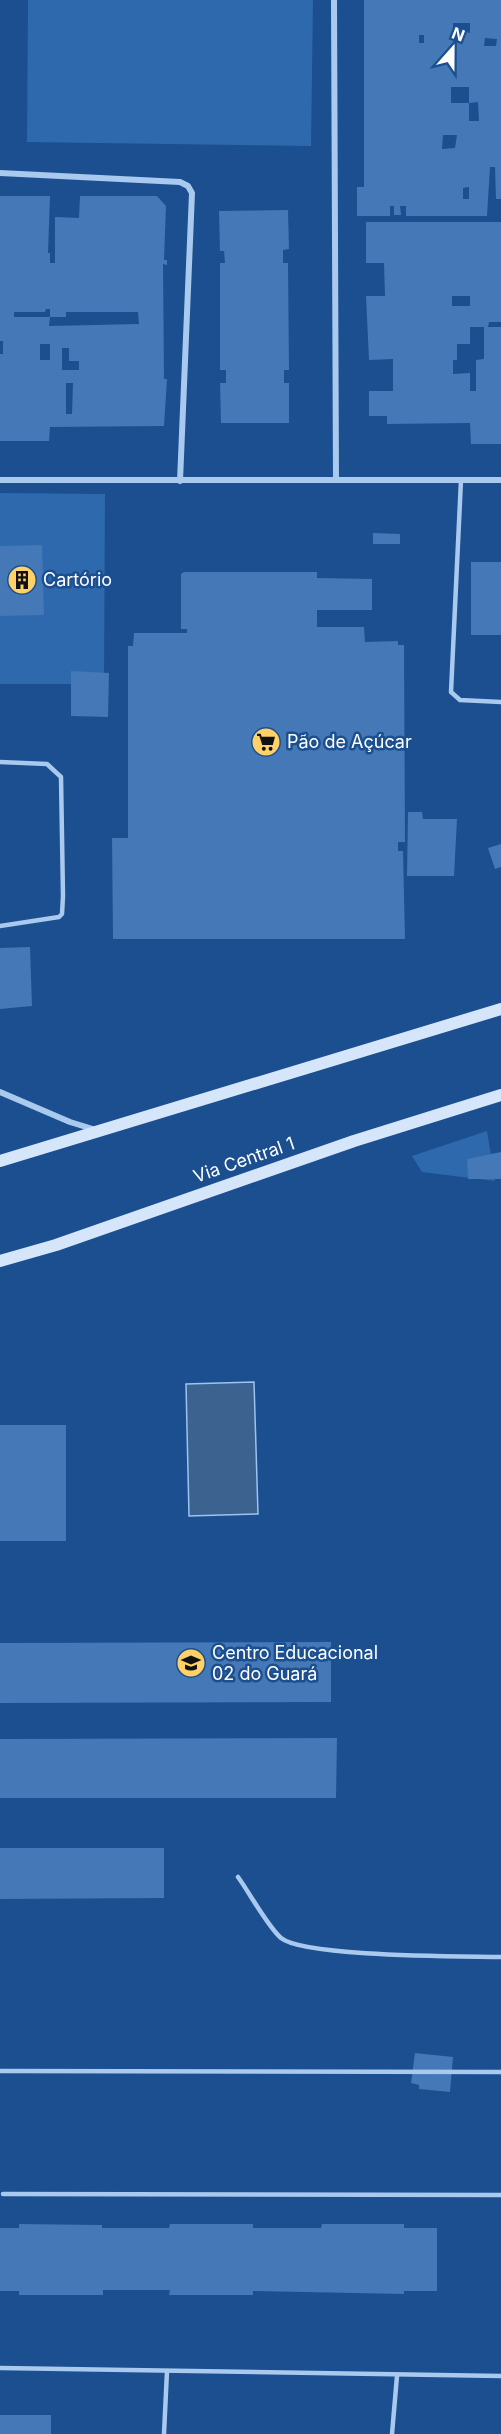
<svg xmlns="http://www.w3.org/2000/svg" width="501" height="2434" font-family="Inter,sans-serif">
<rect width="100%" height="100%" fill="#1b4f8f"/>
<!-- green -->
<g fill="#2e69ad">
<polygon points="28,0 313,0 311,146 27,142"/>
<polygon points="0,493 105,494 104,684 0,684"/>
<polygon points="487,1131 495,1181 422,1172 412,1156"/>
</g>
<!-- water -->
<polygon fill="#3c6290" stroke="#9cc4f0" stroke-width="1.5" points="254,1382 258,1514 189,1516 186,1384"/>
<!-- building -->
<g fill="#4478b7" fill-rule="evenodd">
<path d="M364,0h137v199h-5l-1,-32h-5l-3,49h-81v-10h-6l1,9h-7v-9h-4v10h-33v-29h7zM453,23h17v10l-17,-4zM419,35h5v8h-5zM485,38l12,1 -1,7h-12zM451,87h18v16l9,-1 1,19h-10v-18h-18zM443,135h14l-2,13 -13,1zM469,187v12h-6v-11z"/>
<path d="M0,196h50l-2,57h2v10h5v-46l24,1 1,-22h77l9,10 -2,54h3v5l-4,-1 1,115h3l-3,47 -114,1 -1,14h-49v-87h3v-13h-3zM46,309h4v8h16v-5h72l1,12 -90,2 1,-9h-36v-5h31zM40,344h10v16h-10zM62,348h7v13h10v9h-17zM66,383h7l-1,31h-6z"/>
<polygon points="288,210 289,249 283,250 283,263 288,263 289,370 284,370 284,383 289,383 289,423 221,423 220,383 226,383 226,370 220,370 220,263 225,263 224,251 220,251 219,211"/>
<path d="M366,222h135v100h-12l-1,5h13v117h-30l-1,-21 -83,1v-8h-18v-25h24v-32l-24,1 -3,-64h19l-1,-33h-18zM452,296h18v10h-18zM470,327h14v32l-8,1v31h-6v-18l-17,1v-14h4v-16h13z"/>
<polygon points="373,533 400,534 400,544 373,544"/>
<polygon points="42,545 44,615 0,616 0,546"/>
<rect x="471" y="562" width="30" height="73"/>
<polygon points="184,572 317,572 317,578 372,579 372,610 317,610 317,627 364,627 365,642 398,641 398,645 404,645 405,842 398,842 398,851 403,851 405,939 113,939 112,838 128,838 128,646 133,646 134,633 187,633 187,629 181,629 181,574"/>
<polygon points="71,671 109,673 108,717 71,716"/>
<polygon points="408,812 422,812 423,819 457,819 454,876 407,876"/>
<polygon points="501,844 501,867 495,869 488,848"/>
<polygon points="30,947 32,1006 0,1009 0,948"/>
<polygon points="501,1152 501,1179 468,1179 467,1159"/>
<rect x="0" y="1425" width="66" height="116"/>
<polygon points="331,1642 331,1702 0,1703 0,1643"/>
<polygon points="337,1738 336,1798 0,1798 0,1739"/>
<polygon points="0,1848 164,1848 164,1898 0,1899"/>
<polygon points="415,2053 453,2057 450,2092 419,2089 419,2085 411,2083"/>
<polygon points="19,2224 102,2225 102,2228 169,2228 170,2224 253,2224 253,2228 321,2228 322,2224 404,2224 404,2228 437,2228 437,2291 404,2291 404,2294 253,2291 253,2295 169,2295 170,2290 103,2290 103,2295 19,2295 19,2291 0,2291 0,2228 19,2228"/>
<rect x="0" y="2415" width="51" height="19"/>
</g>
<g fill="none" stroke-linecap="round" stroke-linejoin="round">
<!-- service -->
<g stroke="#a9c9ee" stroke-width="4.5">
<polyline points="461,480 451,692 460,700 501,702"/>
<polyline points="0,762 47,764 61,777 63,896 62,914 59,917 0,926"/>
<path d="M238,1877c11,15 30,50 43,61 23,19 183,18 220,19"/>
<polyline points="0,2071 501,2072"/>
<polyline points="3,2194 501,2195"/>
<polyline points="0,2368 501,2376"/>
<polyline points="164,2434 167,2371"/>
<polyline points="392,2434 397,2376"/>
</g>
<!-- minor -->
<g stroke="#a9c9ee" stroke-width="6">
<polyline points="334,0 336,480"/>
<polyline points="0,173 180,182 188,186 192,193 180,481"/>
<polyline points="0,480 501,480"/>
<polyline points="0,1092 70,1122 96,1130"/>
</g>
<!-- secondary -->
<g stroke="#d6e6fa" stroke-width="12">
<polyline points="0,1161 501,1009"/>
<polyline points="0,1261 56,1245 354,1141 501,1095"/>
</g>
</g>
<!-- icons -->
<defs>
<g id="building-disc" transform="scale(1.5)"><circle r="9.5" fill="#ffd166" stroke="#1b4f8f"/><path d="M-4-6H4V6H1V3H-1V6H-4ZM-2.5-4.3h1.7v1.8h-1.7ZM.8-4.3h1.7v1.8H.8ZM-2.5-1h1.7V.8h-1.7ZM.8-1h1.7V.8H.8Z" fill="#111"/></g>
<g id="supermarket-disc" transform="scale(1.5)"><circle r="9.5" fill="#ffd166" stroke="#1b4f8f"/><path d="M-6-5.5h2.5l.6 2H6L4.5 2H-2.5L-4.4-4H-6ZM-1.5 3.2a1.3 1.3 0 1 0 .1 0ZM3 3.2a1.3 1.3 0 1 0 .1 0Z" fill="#111"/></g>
<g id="school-disc" transform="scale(1.5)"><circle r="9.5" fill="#ffd166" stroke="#1b4f8f"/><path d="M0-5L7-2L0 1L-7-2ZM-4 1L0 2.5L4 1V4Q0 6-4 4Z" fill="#111"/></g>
</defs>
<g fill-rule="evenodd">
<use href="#building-disc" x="22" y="580"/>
<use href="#supermarket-disc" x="266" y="742"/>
<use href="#school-disc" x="191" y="1663"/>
</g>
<g text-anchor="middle" stroke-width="5" stroke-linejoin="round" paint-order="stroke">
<!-- poi labels -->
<g font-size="18" fill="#fff" stroke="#1b4f8f" text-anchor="start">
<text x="43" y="586">Cartório</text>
<text x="287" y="748">Pão de Açúcar</text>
<text x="212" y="1659">Centro Educacional<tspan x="212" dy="21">02 do Guará</tspan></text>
</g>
<!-- street labels -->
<g font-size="18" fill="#fff" stroke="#1b4f8f">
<text transform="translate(244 1160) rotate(-19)" y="6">Via Central 1</text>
</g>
</g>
<!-- north arrow -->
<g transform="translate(453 48) rotate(21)" stroke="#1b4f8f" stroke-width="4.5" paint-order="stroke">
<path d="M0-4.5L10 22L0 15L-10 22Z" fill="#ffffff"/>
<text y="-9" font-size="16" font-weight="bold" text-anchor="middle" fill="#ffffff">N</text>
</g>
</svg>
